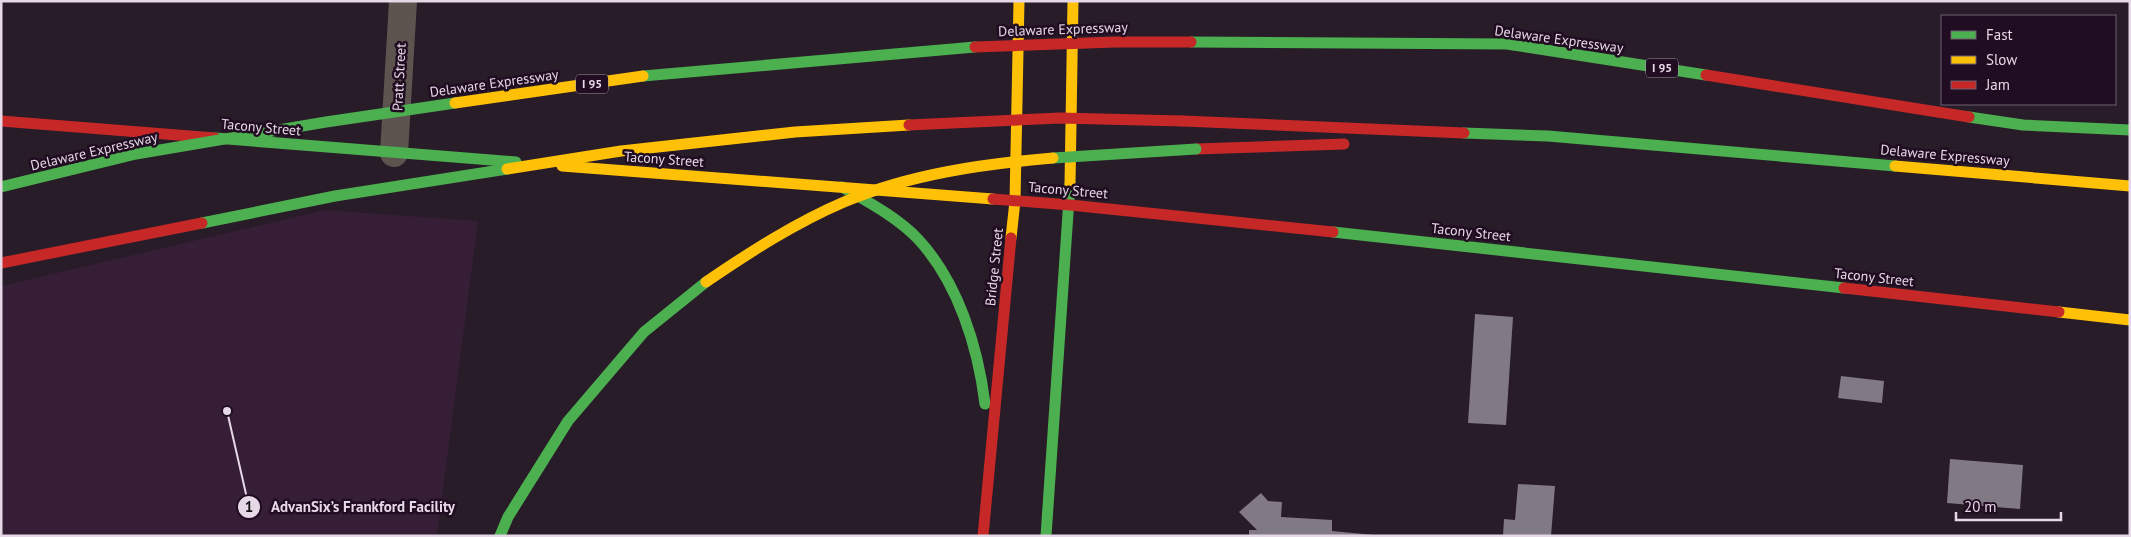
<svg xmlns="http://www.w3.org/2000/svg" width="2131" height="537" font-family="'PT Sans',sans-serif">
<rect width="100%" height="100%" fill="#271c27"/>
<!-- built -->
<polygon fill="#351e36" points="325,210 478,221 437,536 1,536 1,286"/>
<!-- building -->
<g fill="#817984">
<polygon points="1475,314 1513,317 1506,425 1468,423"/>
<polygon points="1841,376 1884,381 1882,403 1838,398"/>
<polygon points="1950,459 2023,465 2020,509 1947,503"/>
<polygon points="1518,484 1555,486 1551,536 1503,536 1504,519 1515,520"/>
<polygon points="1261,493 1268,501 1282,502 1281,517 1332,520 1332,531 1385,536 1249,536 1249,530 1257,530 1239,512"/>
</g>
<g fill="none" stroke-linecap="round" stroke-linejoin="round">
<!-- street -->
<polyline stroke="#5c554f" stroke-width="28" points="394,153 403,1"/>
<!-- fast -->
<g stroke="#4caf50" stroke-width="11">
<polyline points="1191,42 1507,44 1706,75"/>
<polyline points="1969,117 2023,125 2130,130"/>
<polyline points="1464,133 1548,136 1895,166"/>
<polyline points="215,138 516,162"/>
<path d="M842,187c26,15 55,30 76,52 40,43 60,108 67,165"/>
<polyline points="1333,232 1844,288"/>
<polyline points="500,536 508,517 568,421 644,332 706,282"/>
<polyline points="1046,536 1070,184"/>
</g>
<!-- slow -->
<g stroke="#ffc107" stroke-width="11">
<polyline points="562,166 993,199"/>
<polyline points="1895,166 2130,186"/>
<polyline points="1070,184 1073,1"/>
<polyline points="1011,238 1015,201 1019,1"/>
<polyline points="2059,312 2130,320"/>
</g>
<!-- jam -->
<g stroke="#c62828" stroke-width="11">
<polyline points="1706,75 1969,117"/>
<polyline points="1,121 215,138"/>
<polyline points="1183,121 1464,133"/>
<polyline points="1196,149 1344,144"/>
<polyline points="993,199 1070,205 1333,232"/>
<polyline points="1844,288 2059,312"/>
<polyline points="983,536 1011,238"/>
</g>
<!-- fast-bridge -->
<g stroke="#4caf50" stroke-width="11">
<polyline points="643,76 975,47"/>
<polyline points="1053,158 1196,149"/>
<polyline points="1,187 136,154 326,122 455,103"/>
<polyline points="202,223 335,196 507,169"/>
</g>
<!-- slow-bridge -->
<g stroke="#ffc107" stroke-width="11">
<polyline points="455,103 643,76"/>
<polyline points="507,169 621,151 795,132 909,125"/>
<path d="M706,282c44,-30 89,-59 138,-80 66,-28 139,-38 209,-44"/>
</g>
<!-- jam-bridge -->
<g stroke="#c62828" stroke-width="11">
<polyline points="975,47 1116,42 1191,42"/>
<polyline points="909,125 1060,118 1183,121"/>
<polyline points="1,263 202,223"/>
</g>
</g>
<g text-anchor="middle" stroke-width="5" stroke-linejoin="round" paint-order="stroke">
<!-- shield labels -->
<g fill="#210d22" stroke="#ab9bab" stroke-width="1">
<rect x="1646" y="58.5" width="32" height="19" rx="4"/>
<rect x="576" y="74.5" width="32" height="19" rx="4"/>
</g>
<g font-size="12" font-weight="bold" fill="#e6d8e6">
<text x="1662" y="72">I 95</text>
<text x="592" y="88">I 95</text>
</g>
<!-- street labels -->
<g font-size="14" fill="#e6d8e6" stroke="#210d22">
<text transform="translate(1063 29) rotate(-2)" y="5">Delaware Expressway</text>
<text transform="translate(1559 39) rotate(8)" y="5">Delaware Expressway</text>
<text transform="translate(399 77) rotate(-87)" y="5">Pratt Street</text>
<text transform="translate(494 83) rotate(-8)" y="5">Delaware Expressway</text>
<text transform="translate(261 127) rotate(5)" y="5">Tacony Street</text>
<text transform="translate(94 151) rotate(-13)" y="5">Delaware Expressway</text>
<text transform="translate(1945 155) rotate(5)" y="5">Delaware Expressway</text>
<text transform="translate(664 159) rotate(4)" y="5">Tacony Street</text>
<text transform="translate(1068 190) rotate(5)" y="5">Tacony Street</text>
<text transform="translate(1471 232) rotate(6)" y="5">Tacony Street</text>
<text transform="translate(994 267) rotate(-84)" y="5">Bridge Street</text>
<text transform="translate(1874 277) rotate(6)" y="5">Tacony Street</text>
</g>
</g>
<!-- callouts -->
<path fill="none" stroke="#e6d8e6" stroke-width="2" d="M227 411L249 507"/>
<g fill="#e6d8e6" stroke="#210d22" stroke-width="2">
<circle cx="227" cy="411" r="5"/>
<circle cx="249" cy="507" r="12"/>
</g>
<g font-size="15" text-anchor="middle" font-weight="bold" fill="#111">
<text x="249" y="512">1</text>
</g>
<g font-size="15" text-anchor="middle" font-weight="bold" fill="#e6d8e6" stroke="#210d22" stroke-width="5" stroke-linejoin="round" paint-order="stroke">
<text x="363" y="512">AdvanSix’s Frankford Facility</text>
</g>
<!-- border -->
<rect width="2131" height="537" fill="none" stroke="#e6d8e6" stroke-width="5"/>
<!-- legend -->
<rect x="1941" y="15" width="175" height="90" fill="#210d22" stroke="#705e70"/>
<rect x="1951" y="31" width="25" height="8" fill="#4caf50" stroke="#705e70"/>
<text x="1986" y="40" font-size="15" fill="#e6d8e6">Fast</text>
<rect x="1951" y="56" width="25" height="8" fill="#ffc107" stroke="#705e70"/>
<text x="1986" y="65" font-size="15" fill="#e6d8e6">Slow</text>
<rect x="1951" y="81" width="25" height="8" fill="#c62828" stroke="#705e70"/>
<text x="1986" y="90" font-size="15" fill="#e6d8e6">Jam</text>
<!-- scale -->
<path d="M1956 512v8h105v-8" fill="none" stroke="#e6d8e6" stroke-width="2.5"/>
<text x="1964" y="512" font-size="15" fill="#e6d8e6" stroke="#210d22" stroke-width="4" paint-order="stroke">20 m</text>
</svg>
